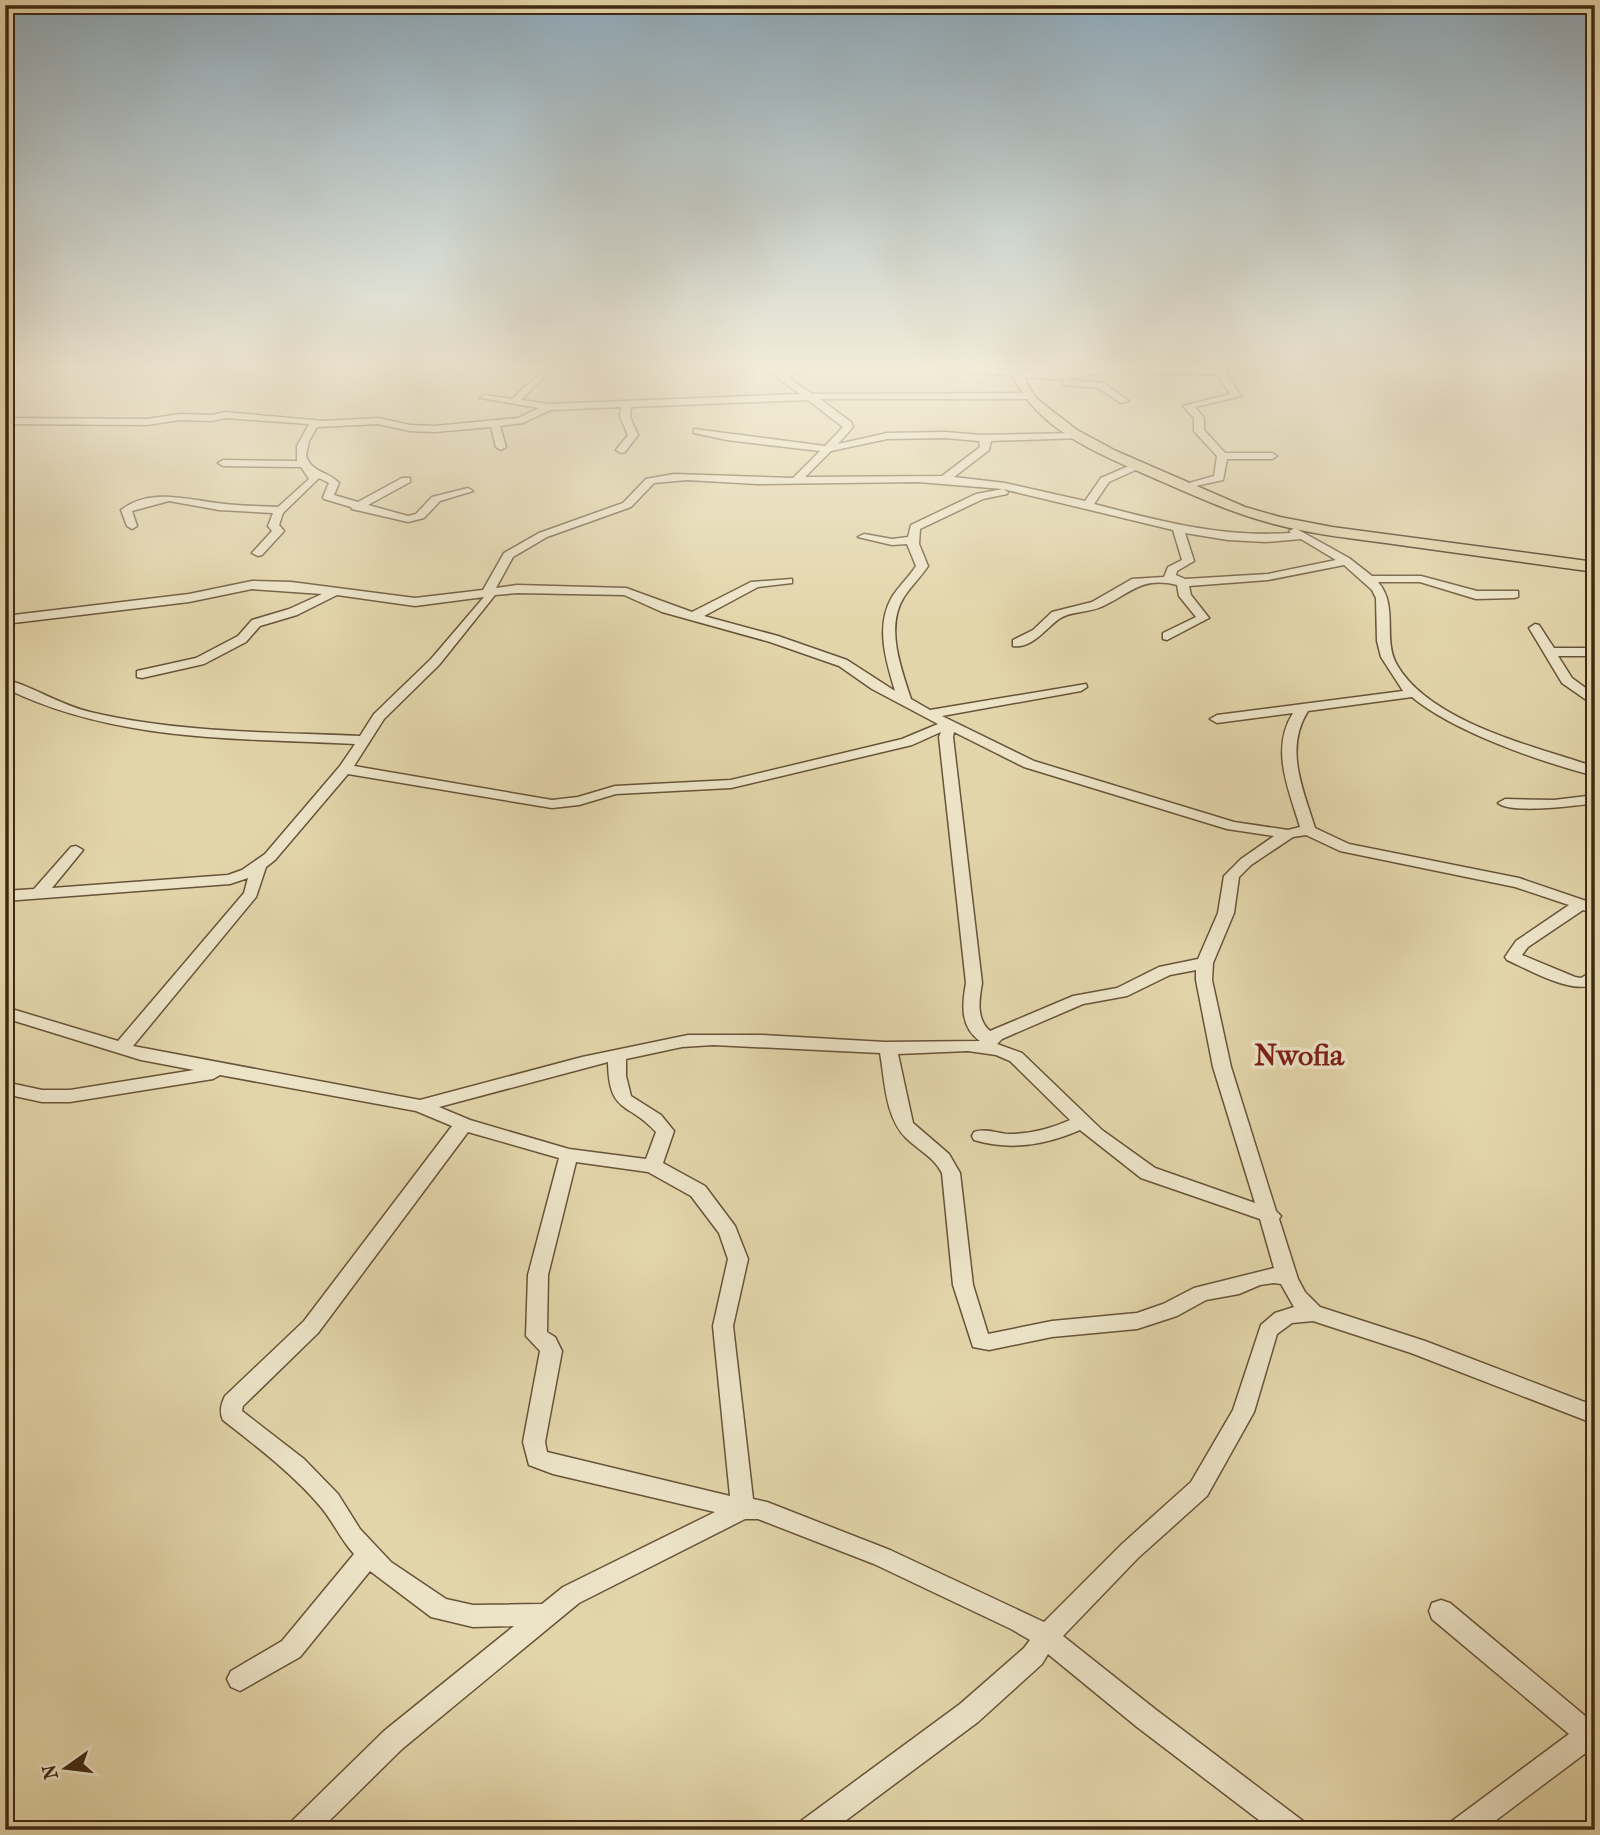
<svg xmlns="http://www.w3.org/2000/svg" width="1600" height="1835" font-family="'IM FELL French Canon',serif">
<rect width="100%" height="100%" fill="#e3d5aa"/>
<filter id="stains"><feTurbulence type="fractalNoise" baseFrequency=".00286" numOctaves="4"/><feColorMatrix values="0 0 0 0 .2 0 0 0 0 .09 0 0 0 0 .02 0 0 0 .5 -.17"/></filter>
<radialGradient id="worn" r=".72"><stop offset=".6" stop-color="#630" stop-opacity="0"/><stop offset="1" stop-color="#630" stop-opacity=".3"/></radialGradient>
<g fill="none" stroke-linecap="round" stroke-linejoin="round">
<!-- minor casing -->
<g stroke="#685438" stroke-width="3">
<g id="minor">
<polygon points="437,365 459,368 476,365 460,374"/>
<path d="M760,365h10l13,9 18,-9h11l-23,13 23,16 216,-1 5,3 -5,3h-208l31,23 2,5 -15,17 49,-11 58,-1 36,3 96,-2 5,3 -2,2 -89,3 -2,9 -35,27 51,6 80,18 16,-23 37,-16 4,1v4l-33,15 -15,22c65,17 129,34 197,29l-2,-2 6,-3 54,30 23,18h49l56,15h41v6l-4,1 -38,1 -56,-17h-42c21,24 4,57 19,83 34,58 137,81 198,102v9c-54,-14 -141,-44 -183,-79l-104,14c-24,38 -5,78 7,117l34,16 170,34 76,26v10l-12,-4 -55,37 -6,8 53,22 6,1 14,-8v13c-20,14 -67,-14 -88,-23l-2,-3 11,-16 53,-36 -54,-18 -175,-36 -34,-16 -13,2 -42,28 -12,12 -5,36 -21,50 -1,17 19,87 45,144 5,5 -2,3 19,60 7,13 15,15 105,34 170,65v18l-184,-71 -98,-32 -21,2 -15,11 -23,78 -47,84 -69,62 -75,78 92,73 148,112 4,9h-35l-135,-103 -89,-73 -6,10 -64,58 -145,108h-36l4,-9 159,-117 64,-56 6,-8 -19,-11 -137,-65 -116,-45h-13l-166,84 -177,146 -82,81h-32l4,-9 92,-90 130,-105 -41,1 -42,-10 -61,-46 -70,86 -60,34 -9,-4 -4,-8 4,-8 51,-30 72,-87c-13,-14 -21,-33 -34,-48 -28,-33 -63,-59 -97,-86 -4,-8 -2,-16 2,-24l79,-75 148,-195 -36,-15 -196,-36 -7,4 -143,23h-28l-37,-8v-12l37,8h28l124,-20 -53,-10 -136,-42v-11l113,34 126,-148 4,-15 -18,6 -225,17v-10l29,-2 37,-42 5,-1 7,4 -31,38 176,-13 14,-5 23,-16 75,-88 15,-22c-119,-6 -241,-2 -350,-56v-9c29,8 55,26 85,33 88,21 180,20 270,24l14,-22 57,-55 53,-62 -69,9 -78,-11 -40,20 -37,11 -14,16 -42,22 -62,14 -5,-1v-6l59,-13 42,-22 14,-16 37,-11 33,-15 -70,-5 -63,13 -184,22v-8l184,-22 63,-13 39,1 124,16 68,-8 21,-37 35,-20 84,-30 23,-24 28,-5 119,4 27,-27 -93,-11 -33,-7v-4l131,17 18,-19 -35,-27 -177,7 -1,10 8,18 -13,17 -4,1 -5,-3 12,-15 -8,-18 1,-10 -70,3 -28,13 -23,3 6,21 -5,3 -5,-3 -5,-20 -56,5 -25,-1 -32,-7 -61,3 -8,14 -3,15c6,17 22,15 33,27l-5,12 24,7 44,-24h8v4l-42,23 40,11 8,-2 16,-17 36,-9 5,3 -33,10 -16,17 -16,4 -56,-13 -1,-2 -27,-8 -1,-2 6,-14 -10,-5 -36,35 -4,12 5,6 -22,24 -4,1 -6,-3 20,-22 -4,-5 5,-13 -54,-3 -50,-9 -37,10 5,15 -5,3 -5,-3 -6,-16c28,-22 64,-11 96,-7 20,3 41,3 61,4l31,-28 -8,-12 -78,-1 -5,-3 5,-3 74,1v-15l12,-22 -84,-6 -13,3 -32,-1 -33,5 -142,-1v-6l142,1 33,-5 32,1 13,-3 99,9 54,-3 32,7 25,1 83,-8 21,-10 -59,-10 5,-3 27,4 27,-25 5,3 -23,23 28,4 251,-10zM945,438l34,3 1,6 -38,29 -137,1 26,-26 56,-12zM687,480l70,4 161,-2 85,7 -27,5 -65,31 -3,12 -16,2 -28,-5 -6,3 34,8 15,-1 9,22c-7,11 -17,20 -24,31 -17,29 -6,64 3,94l-48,-31 -69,-24 -74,-20 54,-29 34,-4v-4l-41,3 -59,30 -66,-24 -109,-3 -21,3 17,-31 34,-20 84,-30 23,-24zM1003,489l170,41 9,30 -14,7 -4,10 -32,2 -40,23 -40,10 -19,18 -20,10v6c19,3 32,-17 46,-27 11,-8 29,-6 42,-12 30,-13 39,-31 76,-22l2,11 17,21 -33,16v6l4,1 42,-22 -18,-23 -2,-9 79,-6 76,-15 28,25 4,8 1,43 4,16 22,34 -186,24 -7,4 7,4 76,-10c-23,36 -4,77 7,114l-12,3 -54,-8 -200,-61 -92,-45 139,-25 6,-4 -1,-3 -156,26 -19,-11c-10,-31 -26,-72 -7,-102 7,-11 17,-20 24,-31l-9,-22 1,-15 63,-30 24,-5 1,-2zM1185,533l43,7 38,2 35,-3 35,21 -68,14 -83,5 -9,-4 1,-4 17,-10zM517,593l107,2 38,17 108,30 69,24 33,23 66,35 -36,15 -171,41 -116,6 -37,11 -26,3 -198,-34 30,-47 55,-54 56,-70zM941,732l-2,5 27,246c-4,22 -6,44 14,58l-95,1 -123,-7h-74l-106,22 -162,43 -287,-54 123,-149 10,-30 9,-7 73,-86 204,34 27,-3 37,-11 115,-6 181,-43zM954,732l70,35 203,62 47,7 -33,23 -17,17 -6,37 -20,46 -39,8 -42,21 -44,8 -83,35c-14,-12 -11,-31 -8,-48l-29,-246zM1196,970v10l17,87 42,136 -100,-35 -53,-38 -80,-77 -25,-9 5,-5 81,-35 44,-8 43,-21zM713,1045l167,8c5,28 5,64 26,85 12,12 28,19 36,35l11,112 20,62 16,3 63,-13 85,-8 40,-13 29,-16 33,-6 21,-9 14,-2 7,1 13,23 -19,6 -14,12 -28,85 -42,72 -69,62 -78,78 -154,-72 -123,-48 -14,-3 -20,-173 15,-67 -13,-33 -30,-40 -42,-23 11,-32 -13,-16 -30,-19 -5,-20v-17l56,-12zM968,1051l28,4 14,6 60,59c-20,9 -40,14 -62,14 -11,-1 -23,-6 -34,-2l-2,4 2,4c37,11 71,5 106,-10l61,48 119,41 14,49 -80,20 -31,16 -26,9 -85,8 -64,13 -15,-49 -13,-112 -11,-19 -36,-31 -15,-69zM608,1062c1,53 20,39 48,70l-10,27 -77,-10 -99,-29 -31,-13zM468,1132l91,26 -31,117 -2,61 14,15 -17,91 6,23 24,9 162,38 -152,75 -21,17 -69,1 -27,-6 -55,-37 -31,-33 -22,-35 -34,-35 -62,-48 1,-5 75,-73zM576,1162l72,10 43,24 28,37 9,26 -15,67 17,170 -183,-44 -2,-10 17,-91 -7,-14 -8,-5 1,-57z"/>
<polygon points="957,365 1063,374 1112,365 1217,369 1217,365 1226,365 1228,377 1241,396 1195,407 1204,418 1204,430 1225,453 1272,453 1277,456 1272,459 1227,459 1223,480 1182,489 1182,485 1214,476 1217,456 1194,431 1194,418 1183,406 1230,394 1218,375 1112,371 1063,380 967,372"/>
<polygon points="1066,380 1103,383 1129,401 1121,403 1098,388 1063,385 1063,381"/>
<polygon points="1535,624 1539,625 1554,648 1595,648 1595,656 1558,656 1572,678 1595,695 1595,706 1562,683 1529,628"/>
<polygon points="5,656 9,657 11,663 5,667"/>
<path d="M1595,795v8c-20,3 -84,11 -97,0l7,-4 49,1z"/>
<polygon points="1441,1600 1450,1603 1590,1720 1595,1718 1595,1746 1483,1830 1448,1830 1452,1821 1569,1734 1432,1619 1429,1611 1432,1603"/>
</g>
</g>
<!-- major casing -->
<g stroke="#3f2912" stroke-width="3">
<path id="major" d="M1008,365h12l8,21 9,13 40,31 39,21 129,56 35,10 52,10 263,35v10c-65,-9 -130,-18 -195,-27 -42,-6 -86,-10 -126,-21 -47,-12 -90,-33 -134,-52 -54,-24 -110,-48 -132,-107z"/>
</g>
<!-- minor -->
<use href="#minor" fill="#ede4c8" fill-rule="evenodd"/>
<!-- major -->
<use href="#major" fill="#e3d5aa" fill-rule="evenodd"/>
</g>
<!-- sky -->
<linearGradient id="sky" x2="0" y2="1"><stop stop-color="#8faaba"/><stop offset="0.59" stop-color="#f2ecd9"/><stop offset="1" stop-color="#f2ecd9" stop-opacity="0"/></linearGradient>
<rect width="1600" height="622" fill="url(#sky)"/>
<g text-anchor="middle" stroke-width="7" stroke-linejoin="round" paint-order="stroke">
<!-- quarter labels -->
<g font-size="30" font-weight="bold" fill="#7a1f14" stroke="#ede4c8">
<text x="1299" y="1065">Nwofia</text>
</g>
</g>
<!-- margin -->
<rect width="1600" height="1835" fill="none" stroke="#e3d5aa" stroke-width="28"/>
<rect x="7" y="7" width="1586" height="1821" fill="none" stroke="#3f2912" stroke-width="3.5"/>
<rect x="14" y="14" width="1572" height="1807" fill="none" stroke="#3f2912" stroke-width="2"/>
<!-- north arrow -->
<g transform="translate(66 1768) rotate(256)" stroke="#ede4c8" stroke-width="5" paint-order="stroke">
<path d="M0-5L12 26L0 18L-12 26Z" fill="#3f2912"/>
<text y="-10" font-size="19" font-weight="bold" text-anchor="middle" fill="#3f2912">N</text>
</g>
<rect width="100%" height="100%" filter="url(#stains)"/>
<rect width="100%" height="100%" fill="url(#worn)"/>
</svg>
